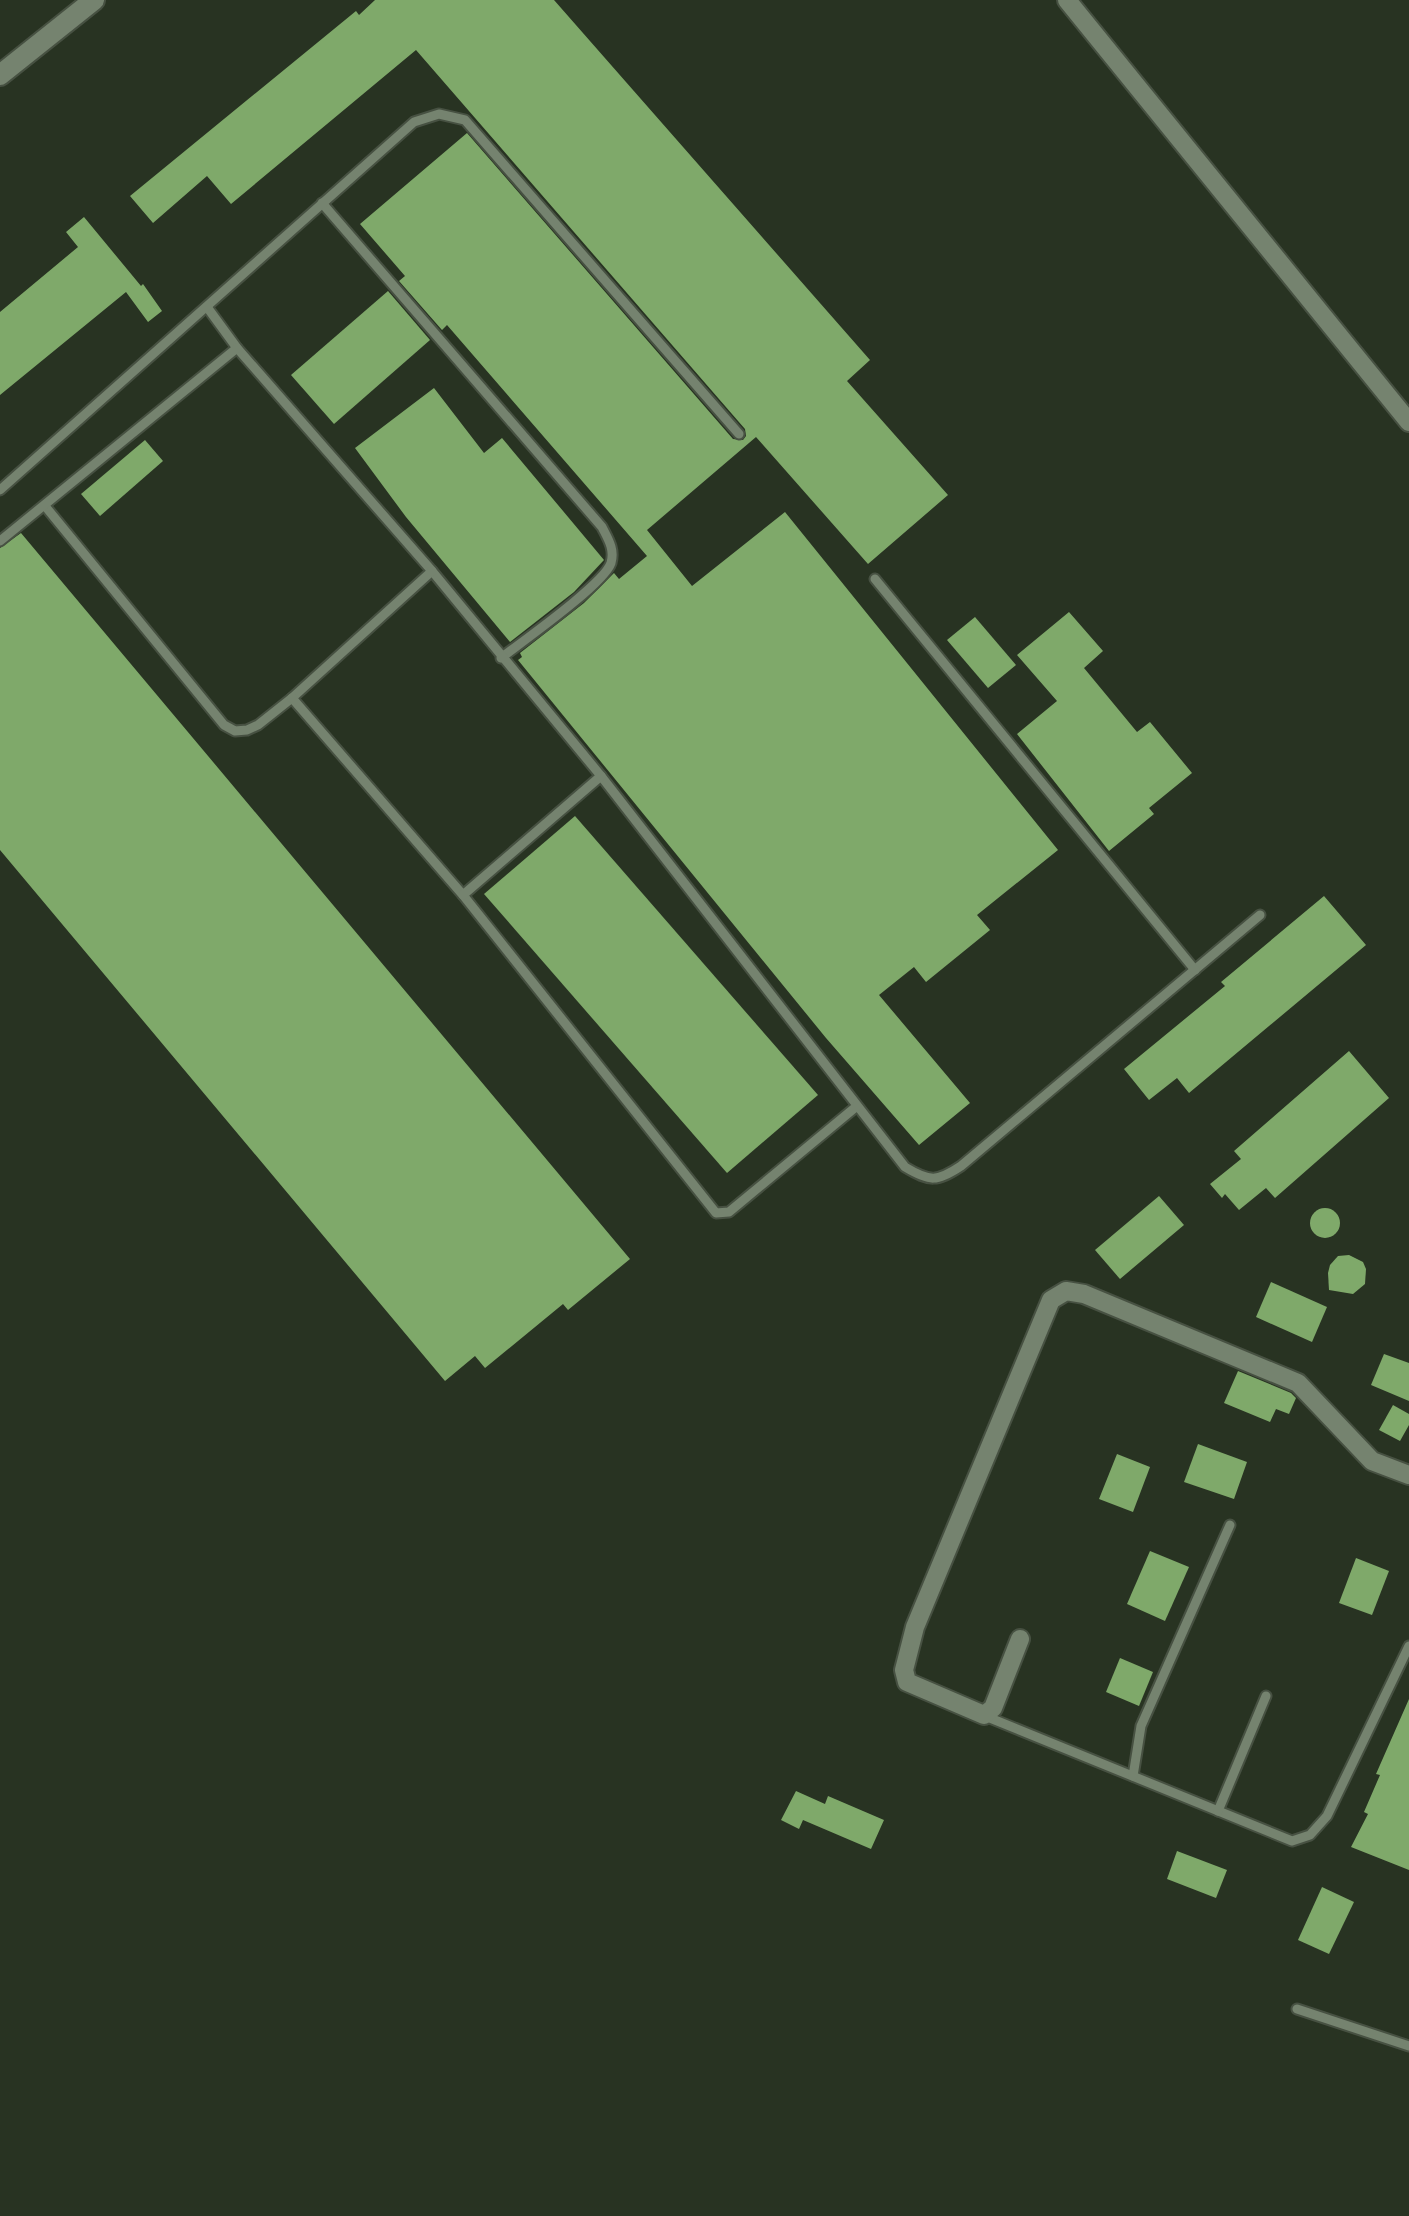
<svg xmlns="http://www.w3.org/2000/svg" width="1409" height="2216" font-family="Poppins,sans-serif">
<rect width="100%" height="100%" fill="#283322"/>
<!-- building -->
<g fill="#7fa96a">
<polygon points="375,0 554,0 870,360 847,381 948,495 868,564 756,437 647,530 692,586 785,512 1058,850 977,915 990,930 926,982 914,967 879,995 970,1103 919,1145 826,1038 518,660 522,657 520,653 584,603 614,573 619,579 647,556 447,325 442,330 399,281 405,276 360,224 467,133 733,439 743,440 746,436 745,429 416,50 231,204 207,176 153,223 130,196 356,11 359,15"/>
<polygon points="84,217 141,286 143,284 162,311 148,322 126,292 0,395 0,312 78,247 66,232"/>
<polygon points="388,291 430,340 334,424 291,375"/>
<polygon points="434,388 484,453 502,438 604,560 574,592 510,642 406,517 355,448"/>
<polygon points="145,440 163,461 100,516 81,494"/>
<polygon points="21,533 630,1259 568,1310 563,1304 485,1368 475,1356 445,1381 0,850 0,548"/>
<polygon points="1069,612 1103,651 1084,668 1137,732 1150,722 1192,773 1149,808 1154,814 1109,851 1017,734 1057,701 1017,655"/>
<polygon points="975,617 1016,665 988,688 947,640"/>
<polygon points="575,816 818,1095 727,1173 484,894"/>
<polygon points="1324,896 1366,945 1189,1093 1177,1078 1149,1100 1124,1069 1225,986 1221,982"/>
<polygon points="1349,1051 1389,1098 1275,1198 1266,1188 1239,1210 1225,1194 1222,1198 1210,1184 1241,1159 1234,1151"/>
<polygon points="1159,1196 1184,1225 1120,1279 1095,1250"/>
<circle cx="1325" cy="1223" r="15"/>
<polygon points="1349,1255 1363,1262 1366,1269 1365,1284 1353,1294 1329,1290 1328,1273 1330,1265 1338,1256"/>
<polygon points="1271,1282 1327,1307 1312,1342 1256,1317"/>
<polygon points="1384,1354 1409,1363 1409,1401 1371,1385"/>
<polygon points="1238,1371 1291,1393 1296,1398 1289,1414 1276,1409 1270,1422 1224,1403"/>
<polygon points="1393,1405 1409,1414 1409,1425 1400,1441 1379,1430"/>
<polygon points="1198,1444 1247,1462 1234,1499 1184,1482"/>
<polygon points="1117,1454 1150,1467 1133,1512 1099,1499"/>
<polygon points="1150,1551 1189,1567 1165,1621 1127,1604"/>
<polygon points="1356,1558 1389,1571 1372,1615 1339,1603"/>
<polygon points="1120,1658 1153,1672 1139,1706 1106,1692"/>
<polygon points="1409,1699 1409,1870 1351,1847 1368,1814 1364,1812 1380,1775 1376,1774"/>
<polygon points="796,1791 825,1804 828,1796 884,1820 871,1849 803,1820 799,1829 781,1820"/>
<polygon points="1177,1851 1227,1870 1216,1898 1167,1879"/>
<polygon points="1322,1887 1354,1902 1329,1954 1298,1940"/>
</g>
<g fill="none" stroke-linecap="round" stroke-linejoin="round">
<!-- lane casing -->
<g stroke="#475142" stroke-width="13">
<g id="lane">
<path d="M322,203l280,324c6,12 13,22 9,36 -7,21 -88,78 -110,95"/>
<path d="M207,307l30,41 195,223 169,205 304,391c25,15 32,15 56,-1l299,-251"/>
<polyline points="0,490 414,122 439,114 465,120 739,434"/>
<polyline points="45,506 224,725 235,731 247,730 258,725 292,698 432,571"/>
<polyline points="0,541 237,348"/>
<polyline points="875,579 1195,970"/>
<polyline points="292,698 463,895 716,1213 729,1212 857,1106"/>
<polyline points="463,895 601,776"/>
<polyline points="985,1716 1292,1841 1310,1835 1327,1816 1409,1646"/>
<polyline points="1133,1776 1141,1726 1230,1525"/>
<polyline points="1218,1811 1266,1696"/>
<polyline points="1297,2009 1409,2046"/>
</g>
</g>
<!-- street casing -->
<g stroke="#475142" stroke-width="22">
<g id="street">
<polyline points="1067,0 1409,422"/>
<polyline points="1020,1639 993,1708 984,1715 907,1682 904,1670 915,1627 1051,1300 1066,1291 1084,1294 1298,1383 1372,1461 1409,1475"/>
</g>
</g>
<!-- secondary casing -->
<g stroke="#475142" stroke-width="24">
<polyline id="secondary" points="0,75 94,0"/>
</g>
<!-- lane -->
<use href="#lane" stroke="#75836f" stroke-width="9"/>
<!-- street -->
<use href="#street" stroke="#75836f" stroke-width="18"/>
<!-- secondary -->
<use href="#secondary" stroke="#75836f" stroke-width="20"/>
</g>
</svg>
